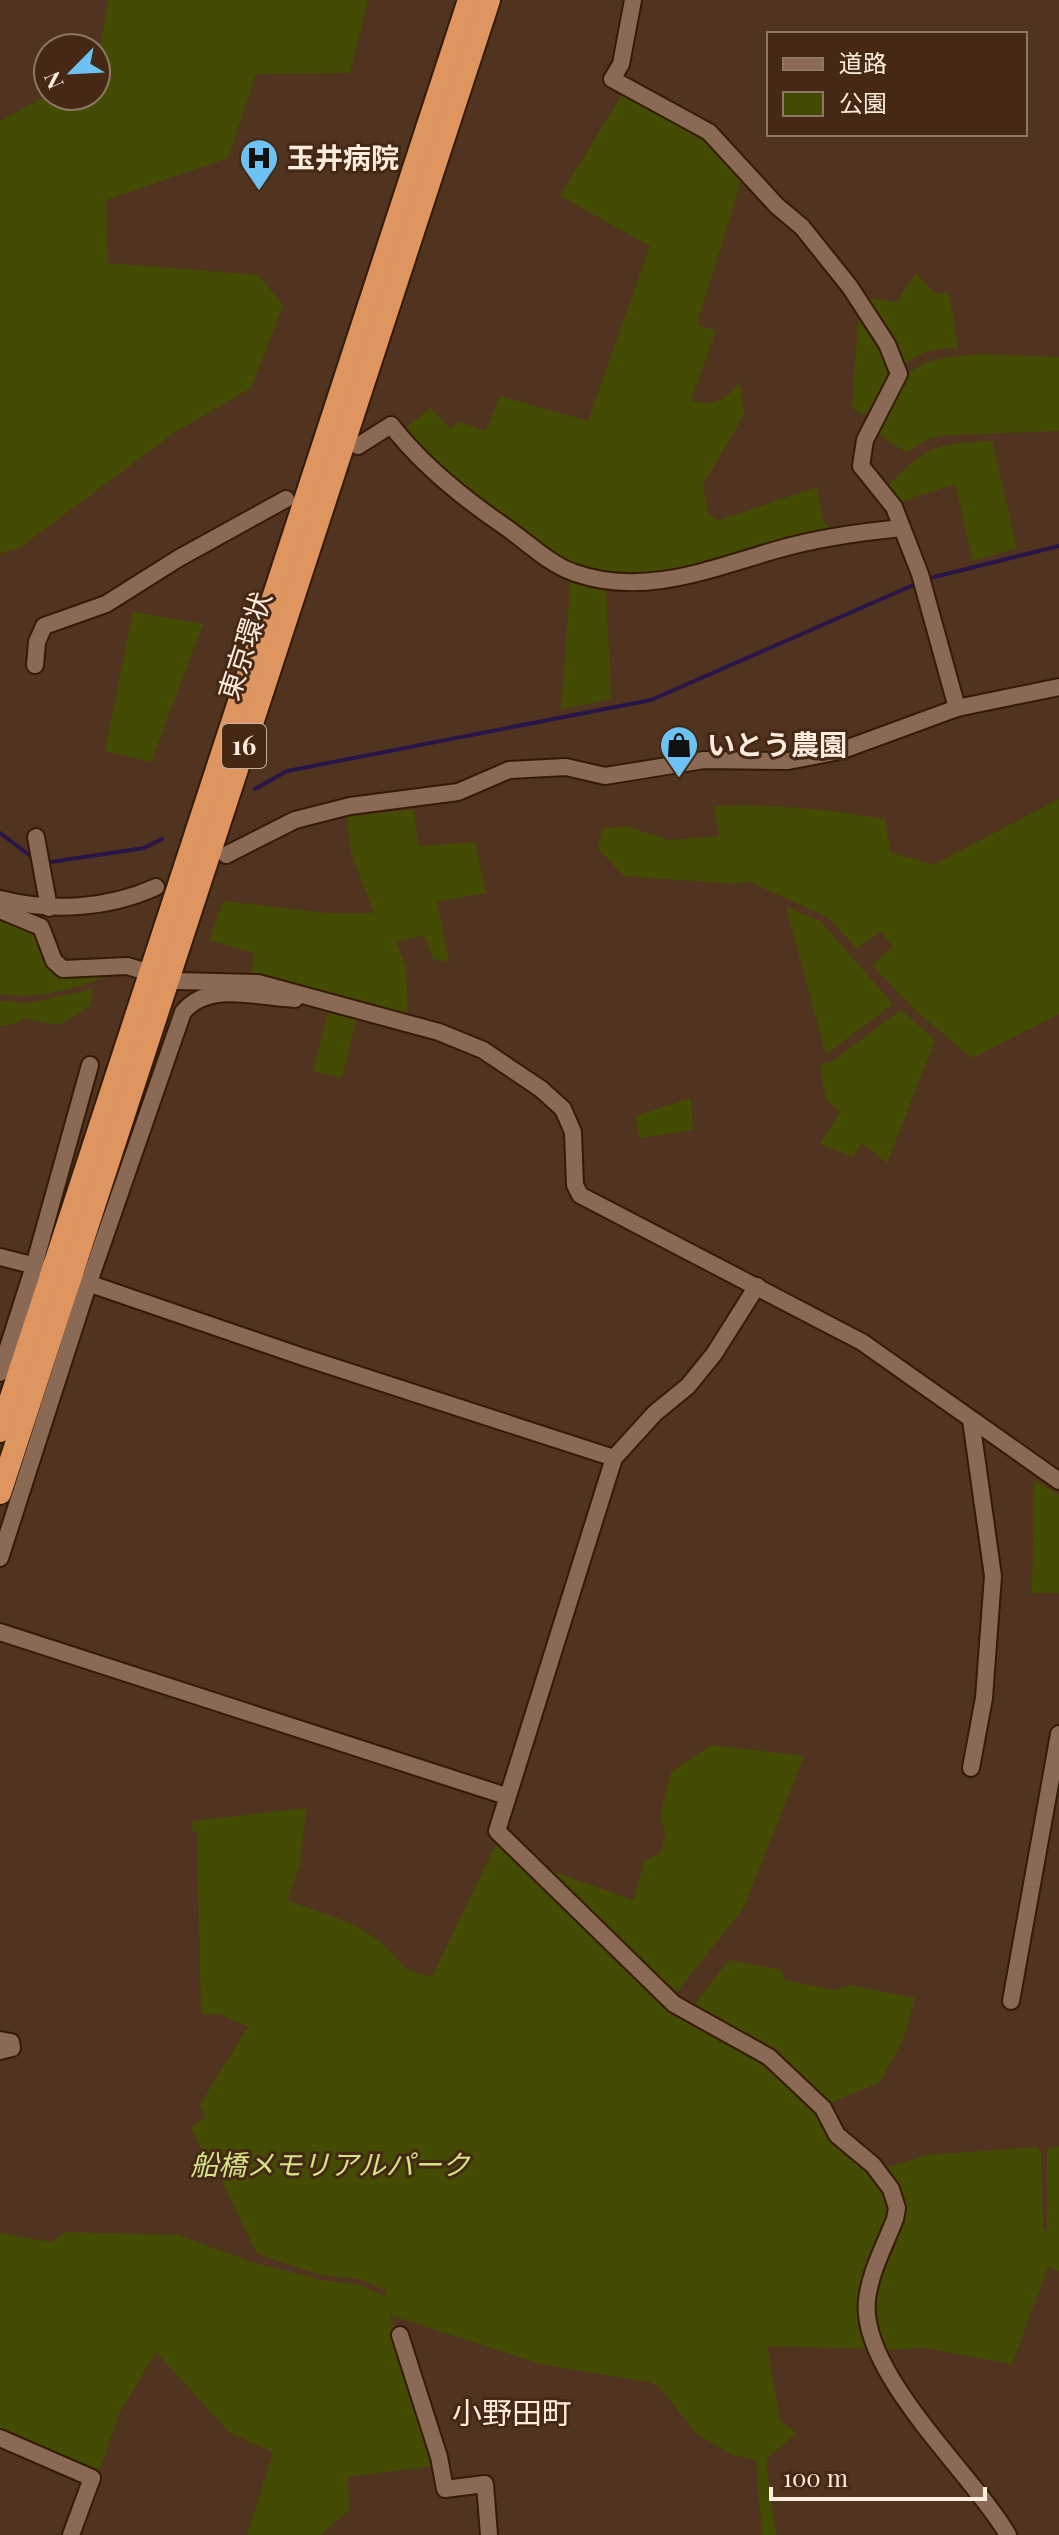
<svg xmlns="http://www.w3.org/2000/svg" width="1059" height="2535" font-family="'Playfair Display','Noto Sans JP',serif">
<rect width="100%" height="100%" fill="#50341f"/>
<!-- green -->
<g fill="#444b02">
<polygon points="108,0 368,0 350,73 256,74 228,158 106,200 108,263 258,275 283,305 251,388 175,432 21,547 0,554 0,121 48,95 96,96 96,73"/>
<path d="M624,91l83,45 36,39 -46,149 19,7 -25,70c24,5 34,0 49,-19l4,33 -41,70 6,31 10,4 98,-33 6,34 14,13 -152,39 -40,5 -73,-9 -89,-63 -77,-71v-7l24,-20 21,21 7,-8 28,10 14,-35 88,25 62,-175 -90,-50z"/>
<path d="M916,273l18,20h15l9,55c-23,0 -39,3 -57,20l-41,-71 37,5z"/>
<polygon points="859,309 884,348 893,375 873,412 861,414 852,408"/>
<path d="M981,354l78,3v74l-111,4 -18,3 -24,14 -33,-21c36,-64 32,-71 108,-77z"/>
<path d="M992,441l25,107 -44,13 -18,-77 -58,19 -9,-17c41,-43 47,-41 104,-45z"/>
<polygon points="571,575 606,585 611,699 561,709"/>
<polygon points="133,612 203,624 151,762 105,751"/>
<path d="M1059,799v215l-87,44 -55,-46 -45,-47 21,-18 -13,-16 -23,18 -29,-32 -81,-36 -10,3 -113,-8 -26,-27 4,-20 25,-3 42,14 50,-4 -5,-30c59,-2 113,3 171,13l5,33 43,13z"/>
<polygon points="414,809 418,846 475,842 486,893 437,902 449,962 433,959 424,935 396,942 406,967 408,1014 251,977 254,953 209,940 223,901 328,913 374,913 351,852 347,817"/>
<polygon points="786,907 820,921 893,1004 826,1054"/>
<path d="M0,922l32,4 18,36 31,11 27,3c-34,13 -71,24 -108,18z"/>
<polygon points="93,989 90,1006 59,1025 22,1018 17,1023 0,1026 0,1001 29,1003"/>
<polygon points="329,1009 357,1017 342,1078 313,1071"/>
<polygon points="901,1010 935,1040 887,1163 862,1143 853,1157 820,1144 840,1112 826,1100 820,1064 833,1061"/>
<polygon points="691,1098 693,1130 640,1138 635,1116"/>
<polygon points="1034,1480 1059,1495 1059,1593 1032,1593"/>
<polygon points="711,1745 804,1756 743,1909 673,1997 537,1866 633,1900 645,1860 660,1854 666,1836 660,1817 671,1772"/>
<path d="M306,1808l-6,57 -13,35c30,12 65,20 91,40 26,21 16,28 54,37l64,-133 131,124 139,92 52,50 17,29 51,51 6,19 -23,60 2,80 -104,-3 13,75 17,12 -31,26 10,76h-14l-6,-75 -24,-5 -36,-22 -37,-46 -10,-5 -109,-18 -150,-49 44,151 -87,11 3,32 -29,26h-74l26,-82 -45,-22 -72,-79 -37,62 -22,63 -97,-45v-199l51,9 15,-10 112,3 74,27 69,18 39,5 25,11 1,-5 -26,-12 -39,-4 -64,-21 -43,-89 -7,-5 -16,-32 15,-11 -7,-11 49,-79 -29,-13h-18l-4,-183h-6l2,-10z"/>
<polygon points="729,1960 781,1970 785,1980 834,1990 851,1985 915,1998 904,2038 880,2082 826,2105 690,2010"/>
<polygon points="1059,2146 1059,2271 1048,2267 1012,2364 924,2348 883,2350 871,2302 900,2217 884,2168 928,2155 1036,2147 1041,2153 1043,2228 1047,2231 1047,2148"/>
</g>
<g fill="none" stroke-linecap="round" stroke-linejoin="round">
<!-- stream -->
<g stroke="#281549" stroke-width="4">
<polyline points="926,579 1059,546"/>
<polyline points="255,789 287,771 651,700 918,583"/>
<polyline points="0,833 36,860"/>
<polyline points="44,863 144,848 162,839"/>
</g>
<!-- minor casing -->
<g stroke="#351a06" stroke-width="20">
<g id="minor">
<polyline points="633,0 621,64 612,79 709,132 777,206 802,227 850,287 887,344 899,374 865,440 861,466 894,507 920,574 957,708"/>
<path d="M358,446l33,-21c31,40 72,73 113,101 22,15 46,39 71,47 69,24 135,-4 201,-23 41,-12 84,-18 126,-22"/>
<polyline points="35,665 37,642 44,626 106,604 179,558 286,499"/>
<polyline points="36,837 49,908"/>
<polyline points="226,855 295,820 350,806 458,792 509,770 566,767 605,776 704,760 788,761 840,751 957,708 1059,687"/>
<path d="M0,899c52,13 107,10 156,-12"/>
<polyline points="0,910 41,927 54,961 63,969 127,966 178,981 258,983 439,1032 483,1050 541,1089 563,1109 573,1132 575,1185 580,1195 862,1342 1059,1481"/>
<polyline points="0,1257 44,1268 303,1357 614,1458"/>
<path d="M757,1286l-43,68 -26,32 -33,27 -41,45 -117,373 177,173 95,53 54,51 14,27 36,30 18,24 6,19 -2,11c-10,26 -25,53 -28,81 -8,73 106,174 141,235"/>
<polyline points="0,1373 34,1266 90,1065"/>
<path d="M0,1558l88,-273 95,-273c27,-32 76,-14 112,-13"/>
<polyline points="0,1632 506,1796"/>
<polyline points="971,1768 984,1698 993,1576 971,1420"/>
<polyline points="1011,2001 1059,1734"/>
<polyline points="0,2040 11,2042 12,2048 0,2051"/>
<polyline points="400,2335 439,2457 445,2489 485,2484 489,2535"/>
<polyline points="0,2438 92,2478 71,2535"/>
</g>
</g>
<!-- trunk casing -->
<g stroke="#351a06" stroke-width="26">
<g id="trunk">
<polyline points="0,1431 469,0"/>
<polyline points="0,1493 489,0"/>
</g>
</g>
<!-- minor -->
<use href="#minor" stroke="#8a6a54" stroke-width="16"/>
<!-- trunk -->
<use href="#trunk" stroke="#de955f" stroke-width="22"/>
</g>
<!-- icons -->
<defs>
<g id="hospital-pin" transform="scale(2)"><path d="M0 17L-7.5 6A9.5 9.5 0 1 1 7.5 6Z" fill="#6ec2f3" stroke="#452915"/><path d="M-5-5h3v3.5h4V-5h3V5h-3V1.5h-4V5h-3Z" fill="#111"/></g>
<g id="shop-pin" transform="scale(2)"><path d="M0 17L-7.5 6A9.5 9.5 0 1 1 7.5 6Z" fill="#6ec2f3" stroke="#452915"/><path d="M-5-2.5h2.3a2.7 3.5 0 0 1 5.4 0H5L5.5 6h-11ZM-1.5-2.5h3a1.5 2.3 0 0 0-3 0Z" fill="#111"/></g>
</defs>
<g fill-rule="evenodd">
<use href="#hospital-pin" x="259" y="158"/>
<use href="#shop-pin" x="679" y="745"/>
</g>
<g text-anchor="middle" stroke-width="6" stroke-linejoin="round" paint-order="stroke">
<!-- shield labels -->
<rect fill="#452915" stroke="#c6b2a2" stroke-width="2" x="222" y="724" width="44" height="44" rx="6"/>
<g font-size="26" font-weight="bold" fill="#feecdf">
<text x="244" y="755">16</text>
</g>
<!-- poi labels -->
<g font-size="28" font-weight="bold" fill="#feecdf" stroke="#452915" text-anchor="start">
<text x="287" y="168">玉井病院</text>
<text x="707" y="755">いとう農園</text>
</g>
<!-- street labels -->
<g font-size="28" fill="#feecdf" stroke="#452915">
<text transform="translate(245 646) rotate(-72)" y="10">東京環状</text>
</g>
<!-- park labels -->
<g font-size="28" font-style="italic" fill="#d5e483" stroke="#452915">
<text x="330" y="2175">船橋メモリアルパーク</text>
</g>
<!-- neighbourhood labels -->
<g font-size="30" fill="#feecdf" stroke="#452915">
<text x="512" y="2424">小野田町</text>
</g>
</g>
<!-- legend -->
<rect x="767" y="32" width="260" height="104" fill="#452915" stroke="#8f7766" stroke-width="2"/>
<rect x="783" y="58" width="40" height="12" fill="#8a6a54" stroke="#8f7766" stroke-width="2"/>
<text x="839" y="72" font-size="24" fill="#feecdf">道路</text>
<rect x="783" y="92" width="40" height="24" fill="#444b02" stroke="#8f7766" stroke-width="2"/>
<text x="839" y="112" font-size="24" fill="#feecdf">公園</text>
<!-- north arrow -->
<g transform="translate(72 72) rotate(246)"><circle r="38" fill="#452915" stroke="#8f7766" stroke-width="2"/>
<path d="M0-6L14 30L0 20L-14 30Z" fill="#6ec2f3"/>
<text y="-12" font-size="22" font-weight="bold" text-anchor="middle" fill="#feecdf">N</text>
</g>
<!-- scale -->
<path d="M771 2487v12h214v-12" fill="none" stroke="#feecdf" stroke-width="4"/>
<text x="783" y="2487" font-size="24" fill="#feecdf" stroke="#452915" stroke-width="6" paint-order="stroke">100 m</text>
</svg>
